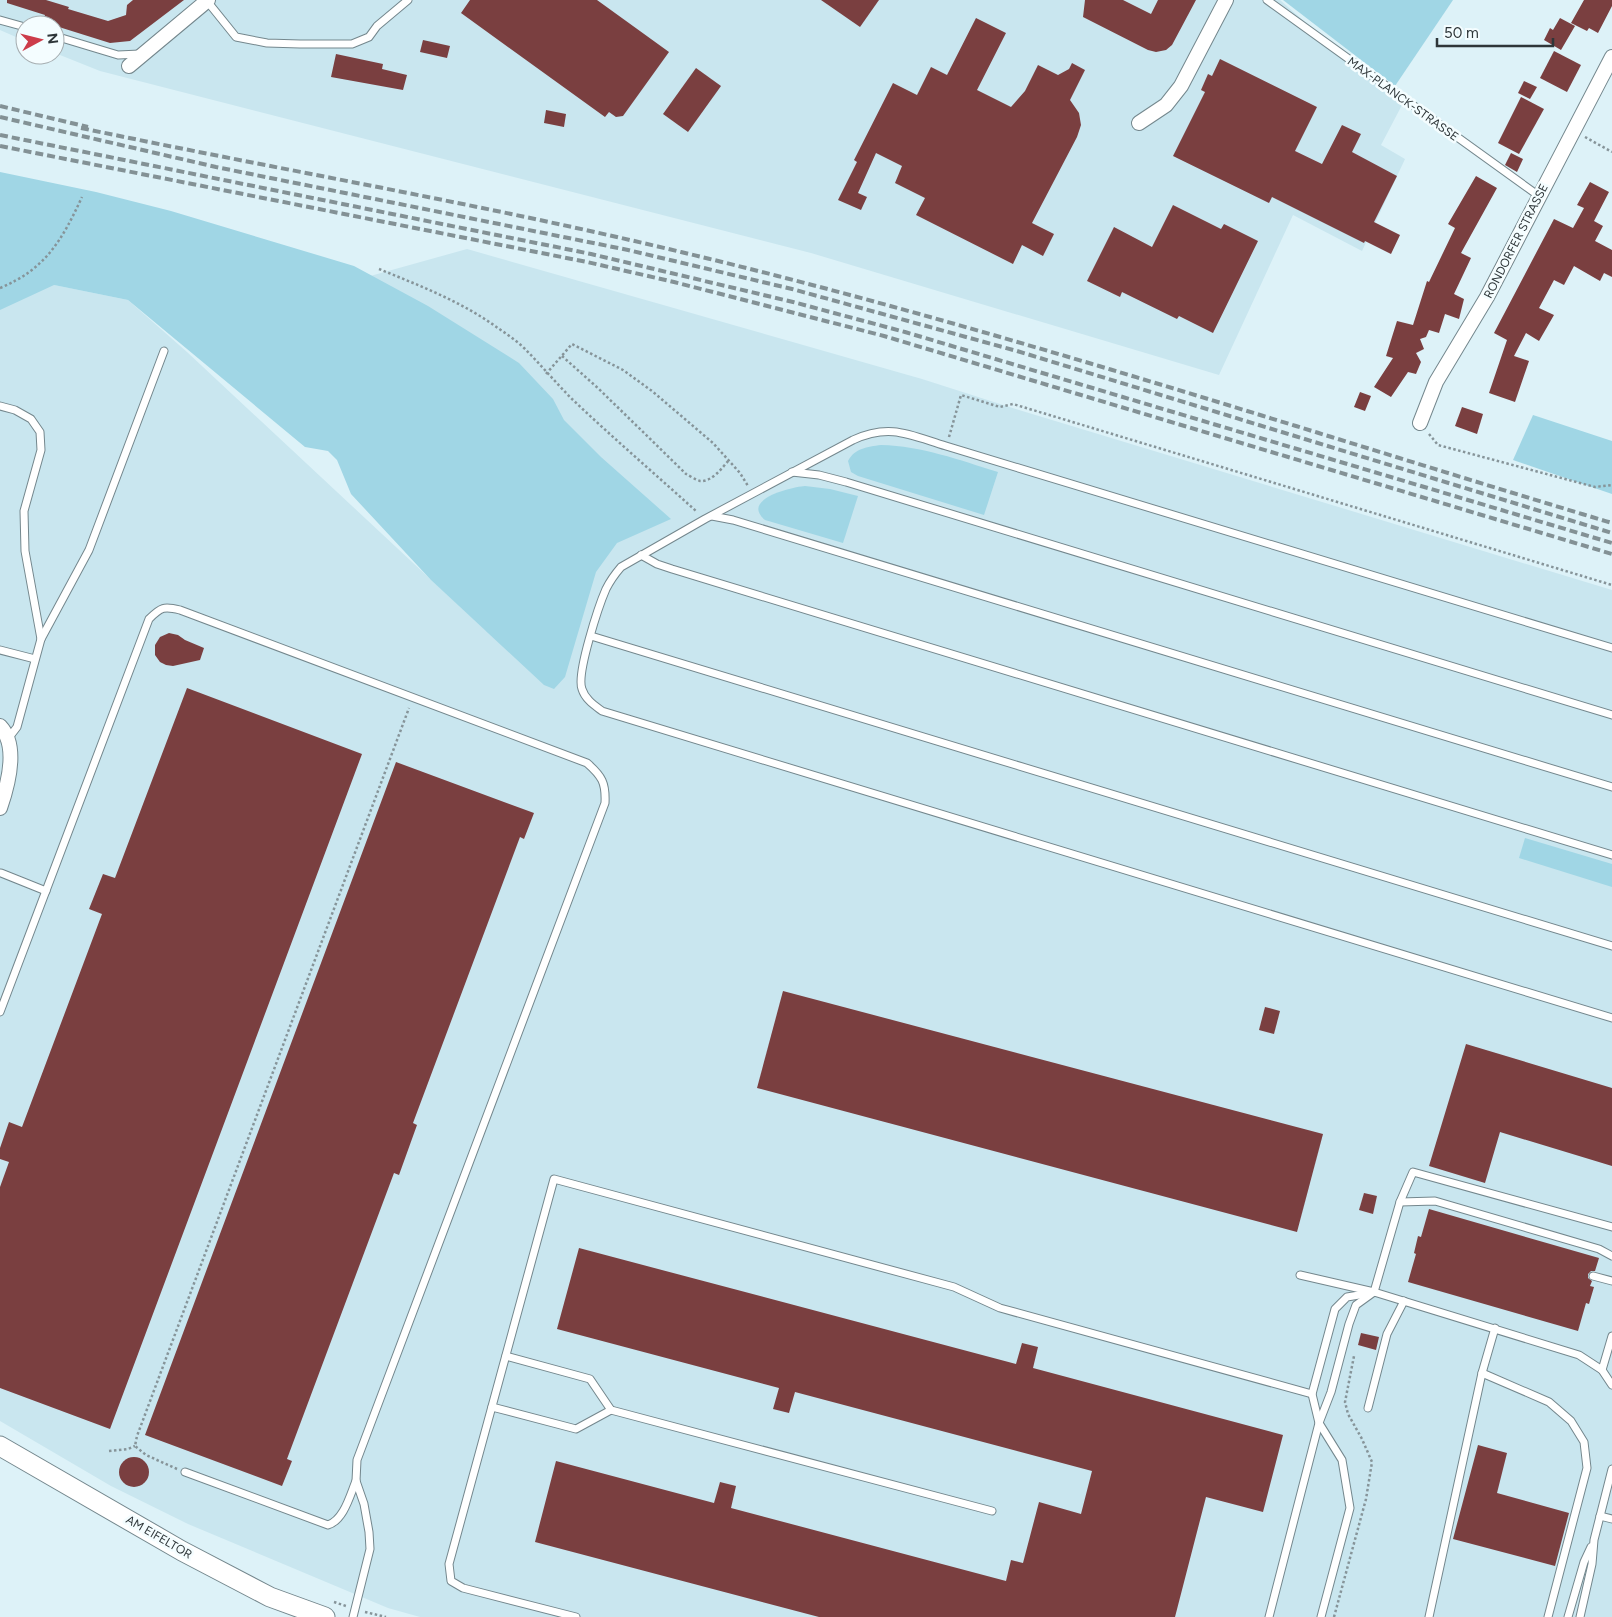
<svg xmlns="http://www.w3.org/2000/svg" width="1612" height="1617" font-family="Figtree,sans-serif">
<rect width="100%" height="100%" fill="#ddf2f8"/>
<!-- built -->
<g fill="#c9e6ef">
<polygon points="0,0 1280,0 1389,96 1402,105 1381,145 1405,159 1362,251 1293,215 1219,375 811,253 100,71 55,53 55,25 25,25 25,41 0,30"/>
<polygon points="0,248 54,285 128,300 187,352 486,631 338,285 467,249 922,379 1019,410 1612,590 1612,1617 420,1617 388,1608 188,1524 111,1486 0,1421"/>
</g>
<!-- green -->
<g fill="#a0d6e5">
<polygon points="1283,0 1453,0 1395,86"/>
<polygon points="0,172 96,192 171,211 354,266 428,306 519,363 553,399 564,420 601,457 671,519 617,543 596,572 565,677 554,689 544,685 431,580 351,494 337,460 328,451 305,447 128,300 54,285 0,310"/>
<polygon points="1533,415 1612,441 1612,494 1513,460"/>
<path d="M881,445c41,1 78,15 117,27l-14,43 -126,-39 -7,-4 -3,-11c7,-13 19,-14 33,-16z"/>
<path d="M805,486l25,3 28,7 -15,47 -78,-23c-25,-21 27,-33 40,-34z"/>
<polygon points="1525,838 1612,864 1612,887 1519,858"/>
</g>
<!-- building -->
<g fill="#7a3f40">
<polygon points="7,0 46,0 69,7 68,9 108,21 126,15 127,5 133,0 184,0 130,41 110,43 43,22 45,15 7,3"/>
<polygon points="470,0 597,0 669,52 623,116 616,117 609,112 605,117 461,13"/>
<polygon points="821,0 879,0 860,27"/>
<polygon points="1085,0 1123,0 1151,14 1158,0 1196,0 1172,45 1166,50 1156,52 1148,50 1083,17"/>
<polygon points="1584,0 1612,0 1612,6 1598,33 1589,28 1587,31 1571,23"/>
<polygon points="976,18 1006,33 977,90 1011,107 1025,91 1038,65 1058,75 1069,69 1072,63 1085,70 1070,100 1079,113 1081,125 1077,137 1032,223 1054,234 1043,256 1022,245 1013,264 916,215 925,198 895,183 902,166 876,153 858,193 867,197 861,210 838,200 857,162 854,160 893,83 917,95 931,67 947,75"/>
<polygon points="1560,18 1575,26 1561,50 1544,40 1550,28 1553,30"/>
<polygon points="423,40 450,46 447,58 420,52"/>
<polygon points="1554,51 1581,65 1567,92 1540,78"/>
<polygon points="336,54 383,64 382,69 407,75 403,90 331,77"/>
<polygon points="1220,59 1317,107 1295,151 1322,164 1342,125 1361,134 1352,152 1397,176 1374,222 1400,235 1391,254 1365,241 1364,243 1272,197 1269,203 1173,156 1205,92 1201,90 1208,74 1212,76"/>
<polygon points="696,68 721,86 688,132 663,114"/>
<polygon points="1524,81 1537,87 1530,99 1518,93"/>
<polygon points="1521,97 1544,109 1519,154 1498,143"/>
<polygon points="546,110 566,114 564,127 544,123"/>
<polygon points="1511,153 1523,159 1517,172 1505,165"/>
<polygon points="1476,176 1497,188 1461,253 1471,258 1454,294 1464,299 1459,319 1445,314 1439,333 1429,330 1426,337 1420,339 1424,349 1416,353 1421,362 1416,374 1408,372 1391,397 1374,387 1393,358 1386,356 1397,321 1413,325 1427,281 1429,282 1455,228 1448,224"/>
<polygon points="1590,182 1609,192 1594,221 1603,226 1595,241 1612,250 1612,277 1604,273 1600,281 1574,266 1564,285 1554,280 1539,308 1554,315 1539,341 1526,333 1514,356 1529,361 1515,402 1489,393 1507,340 1494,333 1554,219 1573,228 1584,208 1577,205"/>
<polygon points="1173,205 1221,229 1224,224 1258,241 1213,333 1179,316 1177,319 1122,292 1120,297 1087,281 1114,227 1152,247"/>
<polygon points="1360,392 1371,396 1365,411 1354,407"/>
<polygon points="1462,407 1483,414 1477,434 1455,426"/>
<polygon points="169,633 178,635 185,640 204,648 200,660 173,666 166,665 160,662 155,655 155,645 160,637"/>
<polygon points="187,688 362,754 110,1429 0,1388 0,1187 9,1162 0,1159 0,1148 9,1122 22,1127 102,914 89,909 103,874 115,878"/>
<polygon points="396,762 534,813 524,839 520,837 413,1123 417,1125 399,1175 394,1173 287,1459 292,1461 282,1486 145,1435"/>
<polygon points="783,991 1323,1134 1297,1232 757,1088"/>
<polygon points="1265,1007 1280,1011 1274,1034 1259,1030"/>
<polygon points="1466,1044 1612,1088 1612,1166 1500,1132 1485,1183 1429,1166"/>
<polygon points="1364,1193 1377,1196 1373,1214 1359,1210"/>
<polygon points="1429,1209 1599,1258 1595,1271 1591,1271 1588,1274 1588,1278 1592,1281 1590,1286 1594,1287 1589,1304 1586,1303 1578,1331 1408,1282 1416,1254 1414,1253 1418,1236 1421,1237"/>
<polygon points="579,1248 1016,1364 1022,1343 1038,1347 1033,1368 1283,1435 1263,1512 1206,1497 1175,1617 819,1617 535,1542 556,1461 714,1503 720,1482 736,1486 731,1508 1006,1581 1011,1560 1023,1563 1039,1502 1081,1514 1092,1471 795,1392 789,1413 773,1409 779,1388 557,1329"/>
<polygon points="1361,1333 1379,1337 1376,1350 1358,1345"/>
<polygon points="1478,1445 1507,1453 1497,1493 1569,1513 1555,1566 1453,1539"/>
<circle cx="134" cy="1472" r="15"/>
</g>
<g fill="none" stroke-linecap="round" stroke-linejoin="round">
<!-- lane casing -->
<g stroke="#74878d" stroke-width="9">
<g id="lane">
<polyline points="1267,0 1539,196"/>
<polyline points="207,1 236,37 267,43 300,44 352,44 369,37 377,26 408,0"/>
<polyline points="0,20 25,27"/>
<polyline points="55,36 118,55 140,54"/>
<polyline points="0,406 15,410 31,419 40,432 41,450 24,511 25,551 41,639 17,727 7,740"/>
<polyline points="792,472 819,475 846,482 1612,715"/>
<polyline points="712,516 733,520 1612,787"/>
<polyline points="641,555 657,564 672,569 1612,855"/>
<polyline points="591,636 1612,946"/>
<polyline points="41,639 89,550 164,351"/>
<path d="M1612,648l-666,-202c-36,-11 -56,-23 -93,-6l-148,79 -84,48c-6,7 -11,14 -15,22 -7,16 -30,85 -24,100 3,10 12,16 20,22l1010,307"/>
<polyline points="0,650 35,659"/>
<polyline points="1,873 46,891"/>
<path d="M0,1012l149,-393c12,-12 15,-13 31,-9l407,153c15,13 19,20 18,40l-248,657 -1,21 8,23 5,28 1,17 -17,68"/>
<polyline points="1400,1202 1435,1201 1599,1249 1612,1256"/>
<polyline points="1300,1275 1374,1292 1579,1355 1602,1370 1612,1385"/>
<polyline points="1593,1276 1612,1281"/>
<polyline points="506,1356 590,1379 611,1410 992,1511"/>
<polyline points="1602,1370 1612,1336"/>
<polyline points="1482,1373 1549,1402 1571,1421 1584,1442 1587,1468 1548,1617"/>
<polyline points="492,1407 576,1429 611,1410"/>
<polyline points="1368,1408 1387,1334 1404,1301"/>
<path d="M185,1472l143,53c16,-5 22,-30 28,-44"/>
<polyline points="1600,1516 1612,1519"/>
<polyline points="576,1617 463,1588 451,1581 449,1564 554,1179 954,1287 1000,1308 1312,1394"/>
<polyline points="1269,1617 1319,1423 1331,1392 1349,1324 1356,1305 1374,1292 1400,1202 1413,1172 1612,1227"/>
<polyline points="1321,1617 1350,1508 1342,1460 1319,1423 1312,1394 1335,1309 1347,1297 1371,1293"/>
<polyline points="1429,1617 1482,1373 1495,1328"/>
<polyline points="1568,1617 1584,1562 1591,1547"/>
<polyline points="1580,1617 1592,1564 1594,1540 1612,1469"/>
</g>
</g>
<!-- street casing -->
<g stroke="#74878d" stroke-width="16">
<g id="street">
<polyline points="129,66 208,0"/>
<polyline points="1139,123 1166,105 1181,86 1226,0"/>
<polyline points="1420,423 1436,382 1487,297 1612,57"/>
<path d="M0,726c19,20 8,59 0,82"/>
</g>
</g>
<!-- secondary casing -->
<g stroke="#74878d" stroke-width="21">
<polyline id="secondary" points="0,1446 182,1551 270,1597 325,1617"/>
</g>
<!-- path -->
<g stroke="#869499" stroke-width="2.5" stroke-dasharray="2.5 2.5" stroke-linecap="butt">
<polyline points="1585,137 1612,152"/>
<path d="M379,269c39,16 81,32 116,57 10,7 21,14 30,23 16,16 31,34 47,50 40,38 83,75 124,112"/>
<path d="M0,288c46,-19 62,-48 82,-91"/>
<path d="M562,356l37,33 87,85c4,2 10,6 14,7 12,1 22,-13 29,-21"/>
<polyline points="546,374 572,344 623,370 652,391 713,443 740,473 748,486"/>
<polyline points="1429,434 1438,445 1595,487 1612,485"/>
<polyline points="949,437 961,395 1000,407 1013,404 1612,585"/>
<polyline points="109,1451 128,1449 135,1446"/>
<polyline points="177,1469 146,1455 135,1446 137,1436 409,708"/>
<polyline points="334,1602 346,1606"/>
<polyline points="365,1612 386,1617"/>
<polyline points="1334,1617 1366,1499 1372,1462 1362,1439 1348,1414 1345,1402 1354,1356"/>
</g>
<!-- lane -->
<use href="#lane" stroke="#fff" stroke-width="7"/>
<!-- street -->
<use href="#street" stroke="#fff" stroke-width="14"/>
<!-- secondary -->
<use href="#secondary" stroke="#fff" stroke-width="19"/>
<!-- rail -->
<g stroke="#839195" stroke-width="4" stroke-dasharray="8 4" stroke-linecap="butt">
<polyline points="0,106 88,127"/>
<polyline points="0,117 216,167 628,250 792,289 1017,351 1612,533"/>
<path d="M81,128c200,42 401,76 600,124 314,75 621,178 931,271"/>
<polyline points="0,135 591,254 793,302 905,332 1612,543"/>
<polyline points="0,146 587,262 674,282 884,336 1612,554"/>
</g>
</g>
<g text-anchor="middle" stroke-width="5" stroke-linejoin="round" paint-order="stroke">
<!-- street labels -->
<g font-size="12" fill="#2e3639" stroke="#f4fdff">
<text transform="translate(1403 99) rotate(36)" y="4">MAX-PLANCK-STRASSE</text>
<text transform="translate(1516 241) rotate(-63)" y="4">RONDORFER STRASSE</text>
<text transform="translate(159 1537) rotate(30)" y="4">AM EIFELTOR</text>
</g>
</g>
<!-- north arrow -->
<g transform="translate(40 40) rotate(83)"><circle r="24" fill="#f4fdff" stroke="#a5adb0"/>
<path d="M0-4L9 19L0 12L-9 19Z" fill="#cc3c4a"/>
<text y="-8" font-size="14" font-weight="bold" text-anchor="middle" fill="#2e3639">N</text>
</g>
<!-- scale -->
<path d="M1437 38v8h116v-8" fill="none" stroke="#2e3639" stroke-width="2.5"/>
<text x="1444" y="38" font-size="15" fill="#2e3639" stroke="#f4fdff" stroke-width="4" paint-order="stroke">50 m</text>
</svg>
